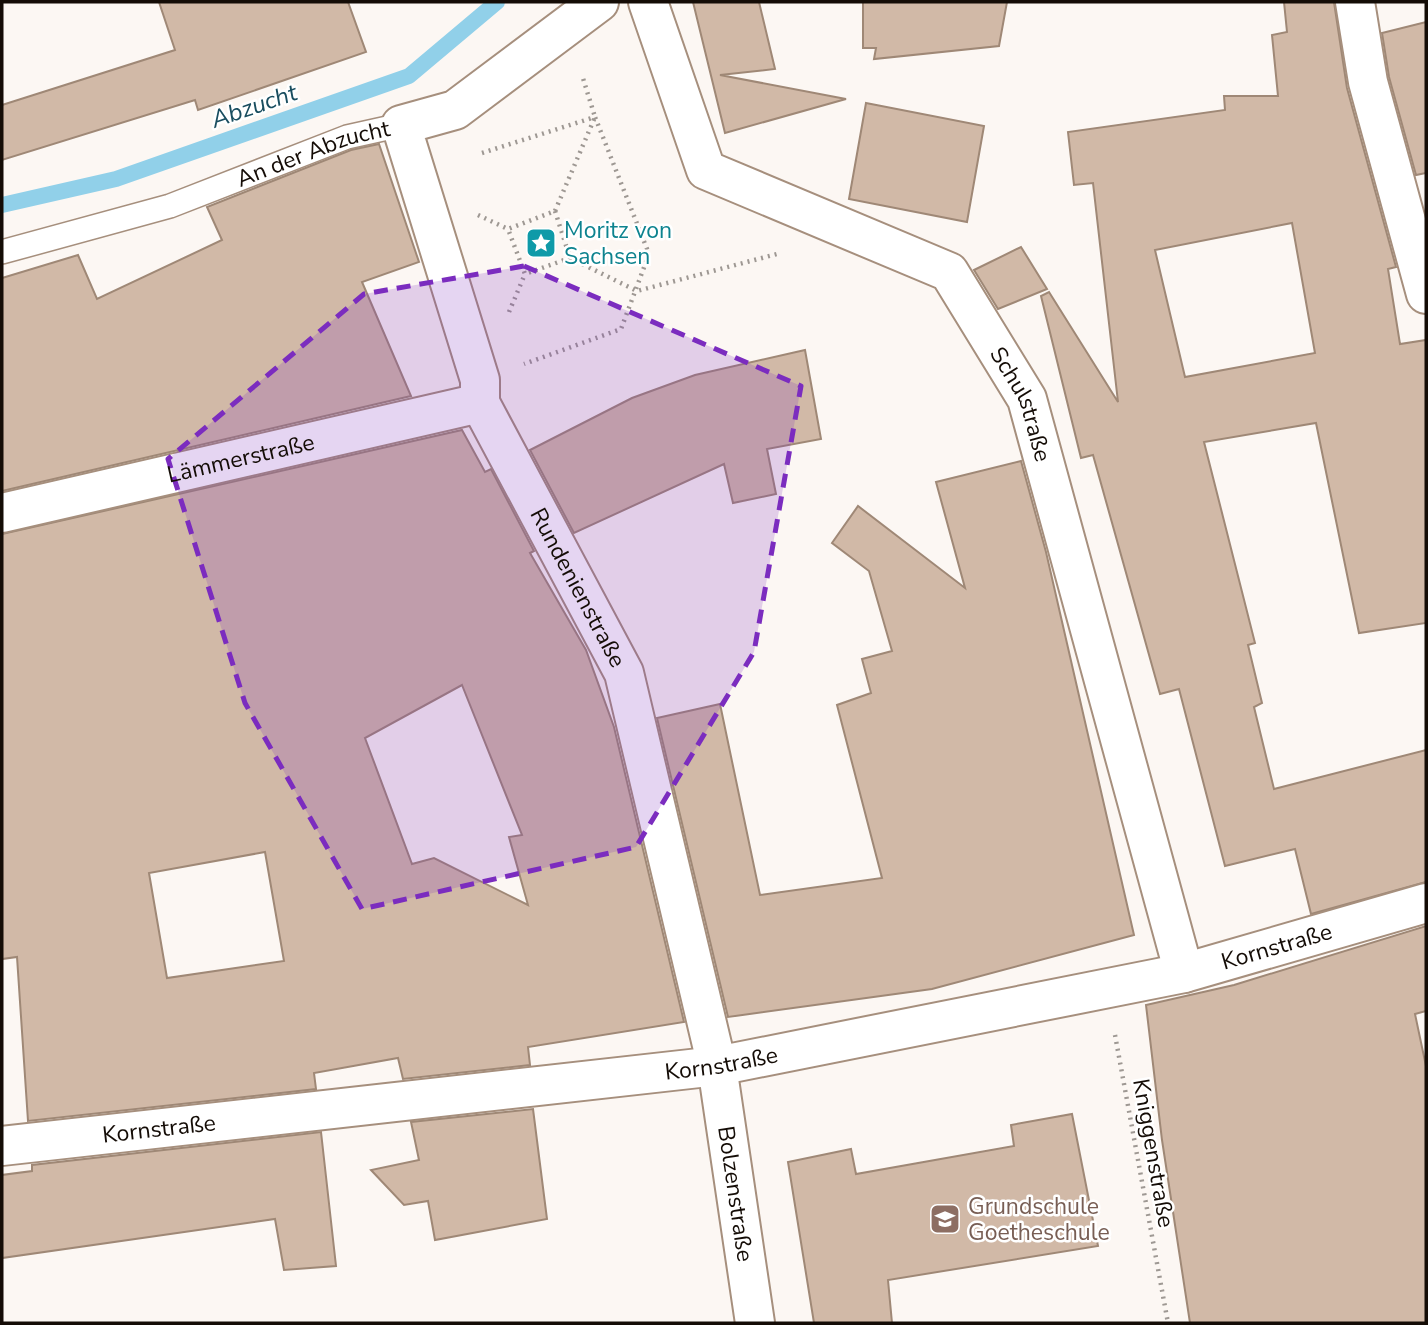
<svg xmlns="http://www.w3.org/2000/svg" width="1428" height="1325" font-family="'Nunito Sans',sans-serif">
<rect width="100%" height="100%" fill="#fcf7f3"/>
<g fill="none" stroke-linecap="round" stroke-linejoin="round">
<!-- stream -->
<polyline stroke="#91d0e9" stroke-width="16" points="2,205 116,179 409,76 497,2"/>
</g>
<!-- building -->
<g fill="#d1b9a7" stroke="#9f8876" stroke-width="2" fill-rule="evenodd">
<polygon points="159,2 348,2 366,52 198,110 195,100 2,160 2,105 175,50"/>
<polygon points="693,2 759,2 775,69 720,75 846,99 725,133"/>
<polygon points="863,2 1007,2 999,46 874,59 876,48 863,48"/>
<path d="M1284,2h50l13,86 49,179 -8,2 12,75 26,-4v283l-67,10 -43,-210 -112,19 51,201 -7,2 14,58 -8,4 20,82 152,-39v132l-115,32 -16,-65 -70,17 -46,-177 -19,5 -67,-239 -12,3 -40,-162 8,-4 69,110 -25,-219 -19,2 -6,-53 157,-22 -1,-14h54l-6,-61 15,-3zM1292,223l23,130 -130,24 -30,-127z"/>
<polygon points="1426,22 1426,173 1416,175 1389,77 1382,33"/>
<polygon points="866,103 984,126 967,222 849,199"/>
<polygon points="379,144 419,262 362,282 411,396 2,491 2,278 78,255 97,299 222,240 207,207 351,150"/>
<polygon points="1021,247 1047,289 998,309 974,270"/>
<polygon points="805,350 821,439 767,449 776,494 733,503 724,464 574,533 530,450 632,398 695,375"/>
<path d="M462,430l23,42 6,-3 43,82 -4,2 56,97 28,77 70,295 -156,25 2,18 -127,14 -5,-21 -84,15 2,16 -288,32 -11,-164 -15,2v-425zM462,685l60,150 -13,2 19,68 -94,-47 -22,6 -47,-126zM265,852l19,109 -117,17 -18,-105z"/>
<polygon points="1021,461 1046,552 1134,935 932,989 728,1017 657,718 720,704 760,895 882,878 837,705 871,693 862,659 892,651 869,571 832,543 858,506 965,588 936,482"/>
<polygon points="1426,926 1426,1011 1415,1014 1426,1066 1426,1323 1190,1323 1162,1140 1146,1005 1234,985"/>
<polygon points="533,1109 547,1219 435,1240 428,1201 404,1205 371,1170 419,1160 411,1122"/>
<polygon points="1072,1114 1098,1246 888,1280 892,1323 814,1323 788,1162 851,1149 856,1174 1014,1146 1011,1125"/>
<polygon points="321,1132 336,1266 284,1270 275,1219 2,1258 2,1175 32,1171 32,1165"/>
</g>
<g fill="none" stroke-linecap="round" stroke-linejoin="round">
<!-- lane casing -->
<g stroke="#a68f7d" stroke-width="26">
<g id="lane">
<path id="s1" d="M2,252l168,-46 177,-69 54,-12"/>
</g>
</g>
<!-- street casing -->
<g stroke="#a68f7d" stroke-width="42">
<g id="street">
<path id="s2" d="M599,2l-144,108 -54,15 79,255v23l144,270 93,393 38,257"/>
<path id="s3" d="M648,2l58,168 243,102 78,127 157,574"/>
<polyline points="1355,2 1368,82 1426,294"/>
<path id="s4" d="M2,513l478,-110"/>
<path id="s5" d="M2,1146l715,-80 467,-93 242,-70"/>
</g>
</g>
<!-- path -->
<g stroke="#9e9893" stroke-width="4.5" stroke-dasharray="2 5" stroke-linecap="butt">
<polyline points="482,153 595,117 649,254 621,329 524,364"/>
<polyline points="555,211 595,117 582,75"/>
<polygon points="555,211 570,258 525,274 508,229"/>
<polyline points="478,215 508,229"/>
<polyline points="570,258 637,291 777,254"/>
<polyline points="509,312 525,274"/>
<polyline points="1115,1035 1168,1323"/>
</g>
<!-- lane -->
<use href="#lane" stroke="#fff" stroke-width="23"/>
<!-- street -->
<use href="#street" stroke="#fff" stroke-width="38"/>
</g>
<!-- marked area -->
<path fill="#7b2cbf" fill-opacity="0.2" stroke="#7b2cbf" stroke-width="5" stroke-dasharray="14 9" stroke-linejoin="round" d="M524,266l277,120 -47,266 -118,195 -274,62 -117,-206 -77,-244 196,-165z"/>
<!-- icons -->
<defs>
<g id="sight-square" transform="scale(1.575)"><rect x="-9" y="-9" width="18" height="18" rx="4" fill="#0f9aa8" stroke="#fff"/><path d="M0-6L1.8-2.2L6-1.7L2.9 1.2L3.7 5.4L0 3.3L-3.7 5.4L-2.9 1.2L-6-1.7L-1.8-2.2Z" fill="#fff"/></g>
<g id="school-square" transform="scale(1.575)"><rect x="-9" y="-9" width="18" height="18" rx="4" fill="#8d6e63" stroke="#fff"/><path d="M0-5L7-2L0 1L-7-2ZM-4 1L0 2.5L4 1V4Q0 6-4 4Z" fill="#fff"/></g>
</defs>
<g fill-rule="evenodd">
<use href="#sight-square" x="541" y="243"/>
<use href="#school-square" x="945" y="1219"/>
</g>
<g text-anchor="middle" stroke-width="5" stroke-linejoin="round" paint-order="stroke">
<!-- street labels -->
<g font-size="23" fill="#140c06" stroke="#fff">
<text dy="8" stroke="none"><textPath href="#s1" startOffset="327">An der Abzucht</textPath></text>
<text dy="8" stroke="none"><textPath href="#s3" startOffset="593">Schulstraße</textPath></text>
<text dy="8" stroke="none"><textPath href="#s4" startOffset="245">Lämmerstraße</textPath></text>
<text dy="8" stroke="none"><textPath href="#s2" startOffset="735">Rundenienstraße</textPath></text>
<text dy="8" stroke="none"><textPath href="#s5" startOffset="1292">Kornstraße</textPath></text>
<text dy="8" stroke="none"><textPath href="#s5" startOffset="724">Kornstraße</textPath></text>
<text dy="8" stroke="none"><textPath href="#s5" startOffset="158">Kornstraße</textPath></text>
<text transform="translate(1154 1153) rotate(80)" y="8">Kniggenstraße</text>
<text dy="8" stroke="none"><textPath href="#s2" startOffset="1365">Bolzenstraße</textPath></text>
</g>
<!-- culture labels -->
<g font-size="23" fill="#0d838f" stroke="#fff" text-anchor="start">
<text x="564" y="238">Moritz von<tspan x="564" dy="26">Sachsen</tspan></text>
</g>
<!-- education labels -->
<g font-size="23" fill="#785e54" stroke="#fff" text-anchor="start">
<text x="968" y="1214">Grundschule<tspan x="968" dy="26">Goetheschule</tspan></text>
</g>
<!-- water labels -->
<g font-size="24" font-style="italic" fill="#194d5f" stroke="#fff">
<text transform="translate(254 106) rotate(-19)" y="8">Abzucht</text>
</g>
</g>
<!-- border -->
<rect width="1428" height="1325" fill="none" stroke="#140c06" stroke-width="7"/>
</svg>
